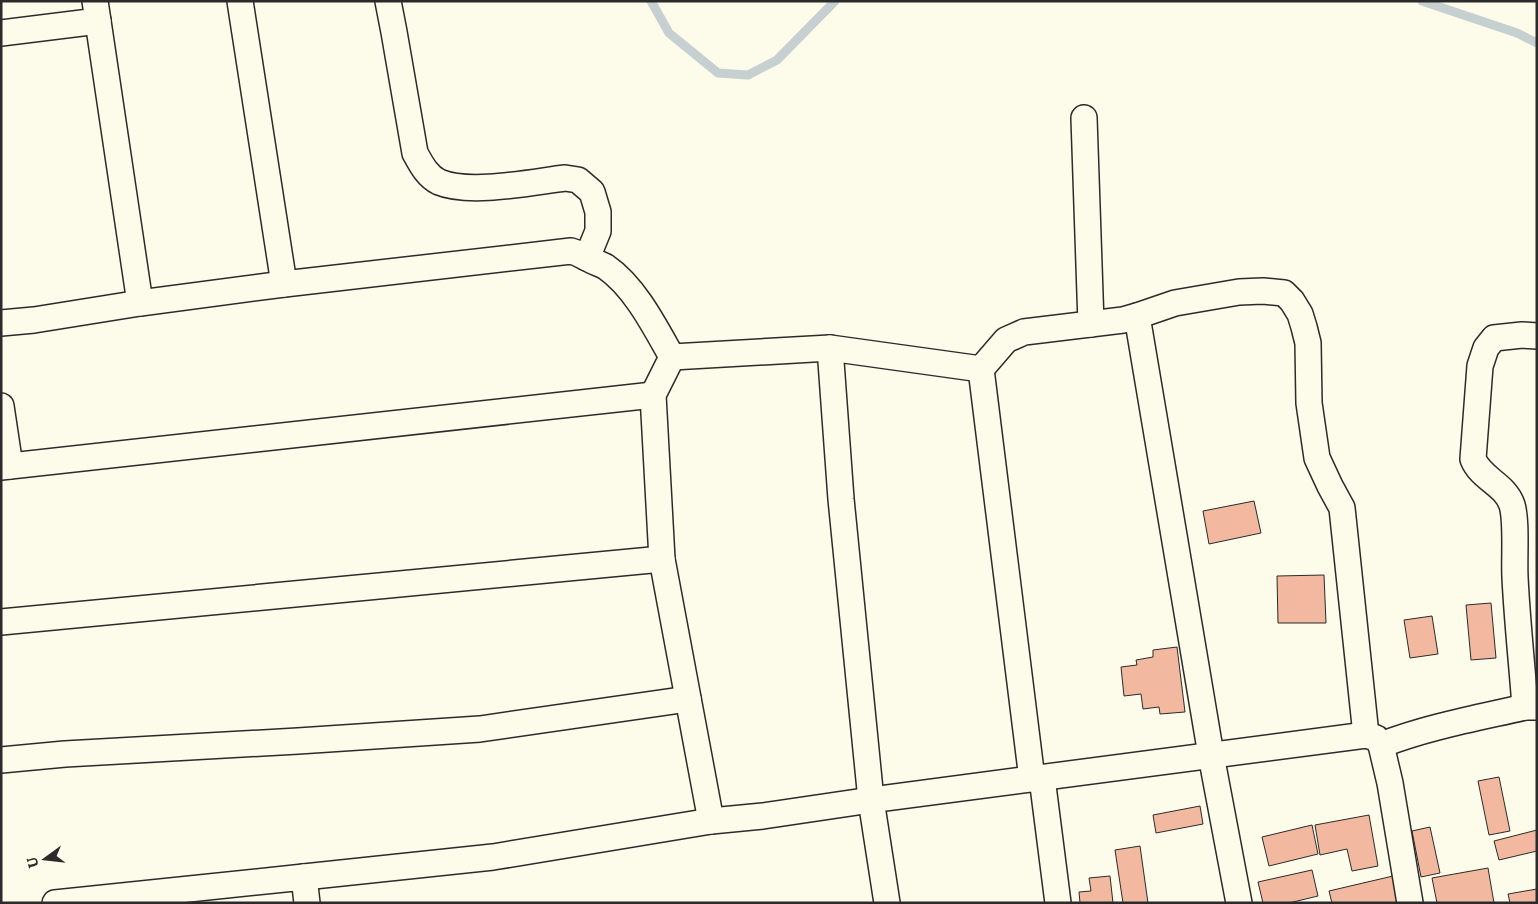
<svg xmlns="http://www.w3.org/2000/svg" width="1538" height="904" font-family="Literata,serif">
<rect width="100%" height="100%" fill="#fdfbea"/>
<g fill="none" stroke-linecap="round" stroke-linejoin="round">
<!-- stream -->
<g stroke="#c7d0d0" stroke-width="9">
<polyline points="651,1 669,33 718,73 748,75 777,60 835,1"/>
<polyline points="1422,1 1517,33 1537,43"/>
</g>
</g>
<!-- building -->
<g fill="#f2b8a0" stroke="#2b2b2b">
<polygon points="1254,501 1261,533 1209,544 1203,511"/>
<polygon points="1324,575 1326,623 1278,623 1277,576"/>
<polygon points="1491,603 1496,658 1471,660 1466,605"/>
<polygon points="1432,616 1438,654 1410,658 1404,620"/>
<polygon points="1177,647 1185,712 1160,714 1159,707 1143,709 1141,694 1124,696 1121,667 1137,665 1136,660 1153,657 1153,650"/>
<polygon points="1499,777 1510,831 1489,835 1478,781"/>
<polygon points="1200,806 1203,824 1156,833 1153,815"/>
<polygon points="1369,815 1378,866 1352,871 1347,849 1320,855 1315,825"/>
<polygon points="1312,825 1318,854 1269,866 1262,837"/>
<polygon points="1430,827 1440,873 1421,877 1412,831"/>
<polygon points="1537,830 1537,851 1499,860 1494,841"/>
<polygon points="1140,846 1148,903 1123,903 1115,850"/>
<polygon points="1488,868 1494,903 1437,903 1432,878"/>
<polygon points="1312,870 1318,896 1289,903 1263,903 1258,882"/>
<polygon points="1110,876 1113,903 1080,903 1079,892 1091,891 1089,878"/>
<polygon points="1393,876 1399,903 1332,903 1329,891"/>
<polygon points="1537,889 1537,903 1510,903 1508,894"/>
</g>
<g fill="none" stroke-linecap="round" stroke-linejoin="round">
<!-- street casing -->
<g stroke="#2b2b2b" stroke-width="28">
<g id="street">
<polyline points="95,1 140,303"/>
<polyline points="240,1 284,284"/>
<path d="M388,1l6,31 21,121c6,11 12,23 24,29 31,13 93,0 126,-4l13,2 14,12 6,20v19l-11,27"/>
<polyline points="1,33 98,21"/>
<polyline points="1084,118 1091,324"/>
<polyline points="1137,316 1175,303 1239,292 1263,291 1284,293 1292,301 1300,314 1304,327 1308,343 1309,403 1317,458 1330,486 1342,508 1366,735"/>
<path d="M1,323l33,-3 106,-17 144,-19 287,-33c8,2 11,5 18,8 5,3 12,5 17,8 29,20 49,60 66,90l-19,38 9,164 49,262"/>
<polyline points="830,348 841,499 871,800 887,903"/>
<polyline points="672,357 830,348 981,369 1006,340 1024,332 1123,320 1137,316 1211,755 1239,903"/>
<polyline points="981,369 1032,779"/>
<polyline points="1,406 10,466"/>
<polyline points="1,467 653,395"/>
<polyline points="1,622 662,559"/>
<path d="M1525,707c-3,-43 -8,-87 -10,-130 -1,-19 2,-56 -3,-72 -7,-21 -31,-26 -39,-46l7,-93 6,-18 8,-10 28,-3 15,1"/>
<path d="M1381,745c46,-18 96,-27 144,-38h12"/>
<polyline points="1,760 65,754 298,741 480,729 688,699"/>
<polyline points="1042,778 1058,903"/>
<polyline points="304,877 493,857 711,821 763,816 871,800 1366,735 1376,738 1381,745 1390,783 1410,903"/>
<polyline points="55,903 304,877 307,903"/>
</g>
</g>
<!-- street -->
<use href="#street" stroke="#fdfbea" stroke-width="25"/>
</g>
<!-- border -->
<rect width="1538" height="904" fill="none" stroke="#2b2b2b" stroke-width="5"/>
<!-- north arrow -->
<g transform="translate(45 859) rotate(255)" stroke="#fdfbea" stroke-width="4" paint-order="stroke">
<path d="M0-4L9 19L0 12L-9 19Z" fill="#2b2b2b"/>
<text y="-8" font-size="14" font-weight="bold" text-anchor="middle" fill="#2b2b2b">U</text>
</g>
</svg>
